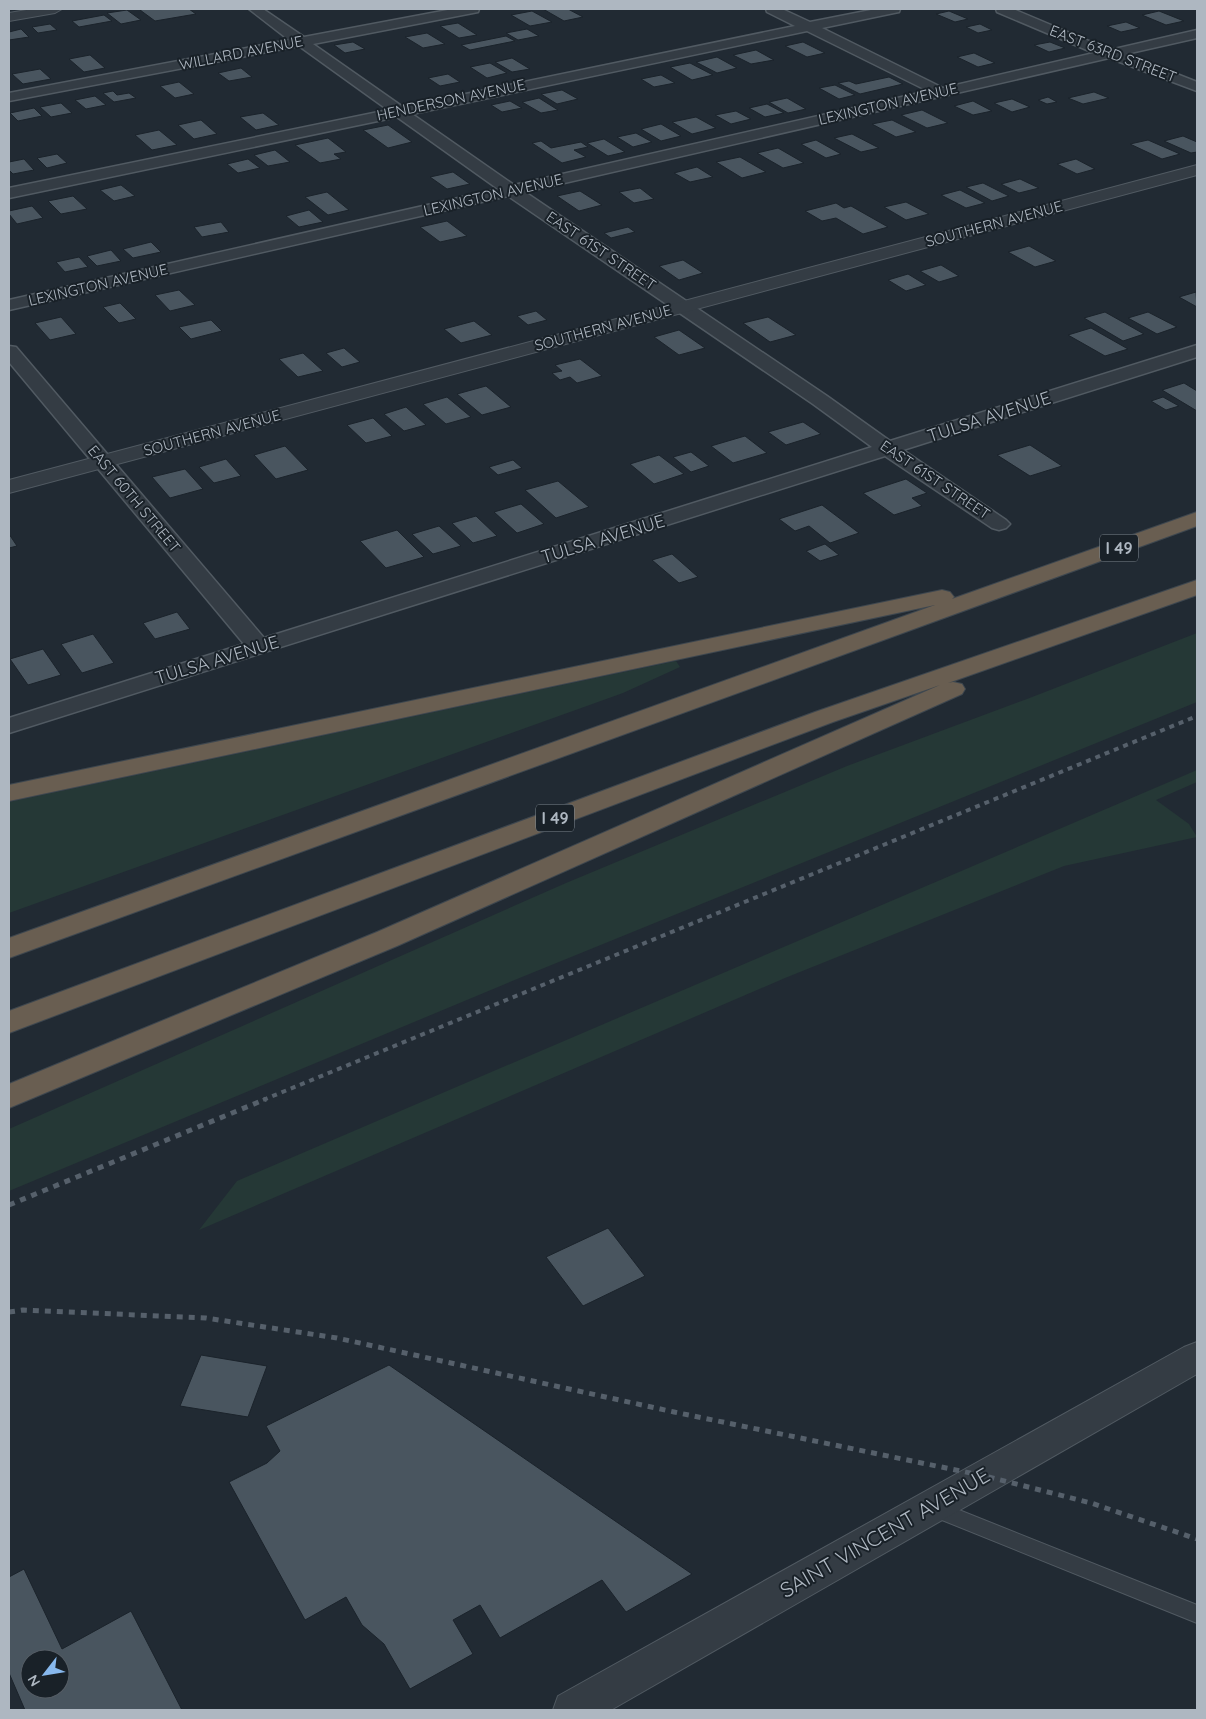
<svg xmlns="http://www.w3.org/2000/svg" width="1206" height="1719" font-family="Quicksand,sans-serif">
<rect width="100%" height="100%" fill="#212a33"/>
<!-- green -->
<g fill="#253836">
<polygon points="1197,633 1197,702 522,977 9,1191 9,1129 566,883 847,766 1027,699"/>
<polygon points="676,661 680,667 623,693 9,913 9,802"/>
<polygon points="1197,770 1197,782 1156,800 1189,824 1197,837 1064,866 785,978 199,1230 237,1181"/>
</g>
<!-- building -->
<g fill="#49555f" stroke="#1b232b" fill-rule="evenodd">
<polygon points="145,9 189,9 196,14 155,21 140,10"/>
<polygon points="543,9 568,9 583,17 564,21"/>
<polygon points="127,10 141,20 121,24 107,13"/>
<polygon points="532,11 552,22 530,26 511,15"/>
<polygon points="949,11 968,19 955,22 936,14"/>
<polygon points="1159,11 1184,21 1166,25 1142,15"/>
<polygon points="104,15 112,21 79,27 72,21"/>
<polygon points="1126,22 1140,28 1121,32 1107,26"/>
<polygon points="458,23 477,35 459,38 440,26"/>
<polygon points="50,24 57,30 38,33 32,27"/>
<polygon points="980,24 992,30 978,33 966,27"/>
<polygon points="21,29 29,37 9,40 9,32"/>
<polygon points="527,29 539,36 518,40 506,33"/>
<polygon points="427,33 445,44 423,48 405,37"/>
<polygon points="506,36 515,41 470,50 461,45"/>
<polygon points="353,42 365,49 345,53 334,45"/>
<polygon points="803,42 825,53 807,57 785,46"/>
<polygon points="1050,42 1065,48 1049,52 1034,45"/>
<polygon points="756,50 774,60 751,64 733,55"/>
<polygon points="974,53 995,63 978,67 957,57"/>
<polygon points="90,55 105,68 84,72 69,59"/>
<polygon points="717,57 737,68 717,73 696,62"/>
<polygon points="512,58 530,69 512,72 495,62"/>
<polygon points="490,63 507,73 487,78 470,67"/>
<polygon points="690,63 713,75 692,80 670,67"/>
<polygon points="241,68 252,77 229,81 218,73"/>
<polygon points="40,69 51,79 23,84 12,74"/>
<polygon points="448,74 460,82 440,86 428,78"/>
<polygon points="661,75 675,83 654,87 641,79"/>
<polygon points="889,77 903,84 860,94 838,83 849,81 856,84"/>
<polygon points="179,82 194,94 175,98 160,86"/>
<polygon points="835,85 855,95 839,99 819,88"/>
<polygon points="562,90 578,99 557,104 541,94"/>
<polygon points="113,91 117,95 129,93 136,98 114,102 103,93"/>
<polygon points="1094,92 1109,98 1083,104 1068,98"/>
<polygon points="95,96 106,105 86,109 75,100"/>
<polygon points="1048,97 1057,102 1047,104 1038,100"/>
<polygon points="539,98 558,110 541,113 522,102"/>
<polygon points="787,98 806,109 788,113 769,102"/>
<polygon points="1012,99 1030,107 1012,112 994,103"/>
<polygon points="510,101 522,108 502,112 491,105"/>
<polygon points="973,101 992,111 973,115 954,106"/>
<polygon points="61,103 72,113 51,117 40,107"/>
<polygon points="767,104 784,113 765,117 749,108"/>
<polygon points="34,108 42,116 18,121 10,113"/>
<polygon points="922,110 948,123 927,128 901,115"/>
<polygon points="736,111 751,119 731,124 715,115"/>
<polygon points="263,113 279,125 256,130 240,117"/>
<polygon points="696,117 716,128 692,134 672,122"/>
<polygon points="201,120 217,134 194,139 178,125"/>
<polygon points="892,120 916,132 896,137 872,124"/>
<polygon points="661,124 681,136 661,141 641,129"/>
<polygon points="388,125 412,142 388,148 363,130"/>
<polygon points="159,130 177,145 152,150 135,135"/>
<polygon points="636,133 652,142 633,147 617,137"/>
<polygon points="852,134 879,148 861,152 834,138"/>
<polygon points="1183,136 1197,142 1197,152 1191,153 1164,141"/>
<polygon points="328,138 346,152 334,154 341,159 320,163 295,145"/>
<polygon points="604,139 625,152 608,156 587,143"/>
<polygon points="816,140 841,154 826,158 801,144"/>
<polygon points="1148,140 1180,154 1162,159 1130,144"/>
<polygon points="541,141 551,148 581,142 588,147 574,150 586,157 562,163 532,143"/>
<polygon points="778,148 804,163 783,168 757,153"/>
<polygon points="275,150 290,162 268,166 254,155"/>
<polygon points="57,154 67,163 47,168 37,158"/>
<polygon points="740,157 766,172 742,178 716,162"/>
<polygon points="24,159 34,170 13,174 9,170 9,162"/>
<polygon points="248,159 260,168 238,173 227,164"/>
<polygon points="1076,159 1095,169 1077,174 1057,164"/>
<polygon points="697,167 713,177 690,182 674,173"/>
<polygon points="453,172 470,184 447,189 430,177"/>
<polygon points="1020,179 1039,188 1019,193 1001,184"/>
<polygon points="983,183 1009,196 992,201 966,187"/>
<polygon points="121,185 135,196 114,201 100,190"/>
<polygon points="640,188 654,199 634,203 619,192"/>
<polygon points="960,190 985,203 966,208 941,195"/>
<polygon points="580,191 602,205 579,211 557,196"/>
<polygon points="327,192 349,210 328,215 305,197"/>
<polygon points="73,196 87,209 61,214 48,201"/>
<polygon points="906,202 929,214 906,220 884,207"/>
<polygon points="836,203 844,208 851,206 888,227 863,234 836,218 822,221 805,211"/>
<polygon points="32,206 43,218 17,224 9,214 9,211"/>
<polygon points="309,210 323,222 299,227 286,216"/>
<polygon points="447,221 467,236 440,242 420,227"/>
<polygon points="221,222 229,232 202,237 194,227"/>
<polygon points="628,227 635,232 611,238 604,233"/>
<polygon points="151,242 161,252 133,258 123,249"/>
<polygon points="1029,246 1056,261 1035,267 1008,252"/>
<polygon points="111,250 121,261 97,266 87,256"/>
<polygon points="79,257 88,267 65,272 56,262"/>
<polygon points="683,260 703,273 679,280 659,266"/>
<polygon points="941,265 959,276 939,282 920,271"/>
<polygon points="908,274 926,285 906,291 888,280"/>
<polygon points="179,290 195,305 170,311 155,295"/>
<polygon points="1196,292 1197,307 1179,297"/>
<polygon points="120,303 136,319 119,323 103,307"/>
<polygon points="536,311 547,320 528,325 517,316"/>
<polygon points="1105,312 1144,334 1123,341 1084,318"/>
<polygon points="1148,312 1177,327 1157,334 1128,318"/>
<polygon points="61,317 76,334 50,340 35,323"/>
<polygon points="768,317 796,335 770,342 743,323"/>
<polygon points="211,320 222,331 191,339 179,327"/>
<polygon points="474,321 492,335 461,343 444,329"/>
<polygon points="1091,328 1128,349 1105,356 1068,335"/>
<polygon points="679,330 705,348 679,355 654,337"/>
<polygon points="344,348 360,362 342,367 326,353"/>
<polygon points="303,353 323,371 298,377 279,359"/>
<polygon points="580,359 602,376 577,383 570,377 560,380 552,373 562,371 555,365"/>
<polygon points="1184,383 1197,391 1197,411 1162,390"/>
<polygon points="486,386 511,407 482,415 457,394"/>
<polygon points="447,397 471,417 446,424 423,404"/>
<polygon points="1163,397 1179,406 1166,410 1151,401"/>
<polygon points="406,407 426,425 404,431 384,414"/>
<polygon points="373,418 392,436 366,443 347,425"/>
<polygon points="803,422 821,434 786,445 768,432"/>
<polygon points="745,436 767,453 733,463 711,446"/>
<polygon points="1030,445 1062,466 1030,476 997,455"/>
<polygon points="285,446 308,470 276,479 254,455"/>
<polygon points="691,452 709,466 691,472 673,457"/>
<polygon points="659,455 684,474 654,484 630,464"/>
<polygon points="226,459 241,476 214,483 199,467"/>
<polygon points="513,460 522,468 498,475 489,467"/>
<polygon points="185,469 203,489 170,498 152,477"/>
<polygon points="906,479 927,493 912,498 922,506 894,515 863,493"/>
<polygon points="558,481 589,507 556,518 525,490"/>
<polygon points="521,504 544,524 517,533 494,512"/>
<polygon points="822,505 859,533 830,543 809,526 795,531 779,519"/>
<polygon points="476,516 497,536 473,543 452,523"/>
<polygon points="439,526 461,546 433,554 412,534"/>
<polygon points="397,530 424,557 386,568 360,541"/>
<polygon points="9,534 17,546 9,548"/>
<polygon points="825,544 839,555 820,561 806,551"/>
<polygon points="672,554 698,577 679,583 652,560"/>
<polygon points="177,612 190,629 155,639 143,623"/>
<polygon points="93,634 114,663 82,673 61,644"/>
<polygon points="43,649 61,675 28,685 10,659"/>
<polygon points="608,1228 645,1276 583,1306 546,1257"/>
<polygon points="201,1355 267,1366 248,1417 180,1406"/>
<polygon points="389,1365 692,1574 626,1612 602,1580 500,1638 480,1605 453,1620 473,1654 410,1689 384,1644 362,1625 346,1597 305,1620 229,1482 267,1463 280,1451 266,1426"/>
<path d="M24,1569l38,80 69,-38 51,99h-157l-16,-37v-96zM30,1659h30v30h-30z"/>
</g>
<g fill="none" stroke-linecap="round" stroke-linejoin="round">
<!-- service casing -->
<g stroke="#515a62" stroke-width="2">
<polygon id="service" points="934,1500 1197,1605 1197,1623 927,1514 925,1508 927,1502"/>
</g>
<!-- minor casing -->
<g stroke="#515a62" stroke-width="3">
<path id="minor" d="M249,9h14l41,28 149,-28h26l-1,3 -5,1 -160,31 90,63 392,-81 -28,-14 -1,-3h16l28,13 66,-13h24l-1,3 -5,1 -72,15 121,60 151,-35 -97,-41 -1,-3h17l97,41 87,-20v8l-71,16 71,28v9l-88,-33 -584,134 302,204 63,45 307,-96v12l-294,93 103,70 4,4 -4,4 -7,2 -7,-2 -107,-72 -876,277v-15l235,-74 -235,-282v-16l7,1 248,291 608,-191 -59,-43 -305,-208 -499,114v-10l489,-111 -101,-72 -388,81v-10l379,-78 -89,-64 -290,55v-8l280,-53zM807,31l121,60 -414,94 -102,-71z"/>
</g>
<!-- tertiary casing -->
<g stroke="#515a62" stroke-width="2">
<g id="tertiary">
<polygon points="32,9 62,9 55,13 9,21 9,13"/>
<polygon points="1197,165 1197,175 9,493 9,480"/>
<polygon points="1197,1342 1197,1374 611,1710 553,1710 558,1696 1184,1347"/>
</g>
</g>
<!-- motorway casing -->
<g stroke="#3e474f" stroke-width="2">
<g id="motorway">
<polygon points="1197,512 1197,526 9,958 9,938 935,605 9,801 9,785 942,590 950,592 954,597 952,599"/>
<polygon points="1197,580 1197,595 948,683 953,682 962,684 965,689 962,694 397,946 9,1108 9,1084 377,932 940,685 833,722 9,1033 9,1011 815,712"/>
</g>
</g>
<!-- service -->
<use href="#service" fill="#343c44" fill-rule="evenodd"/>
<!-- minor -->
<use href="#minor" fill="#343c44" fill-rule="evenodd"/>
<!-- tertiary -->
<use href="#tertiary" fill="#343c44" fill-rule="evenodd"/>
<!-- motorway -->
<use href="#motorway" fill="#695e51" fill-rule="evenodd"/>
<!-- rail-far1 -->
<polyline stroke="#56606b" stroke-width="4" stroke-dasharray="5 5" stroke-linecap="butt" points="263,1100 1197,716"/>
<!-- rail -->
<g stroke="#56606b" stroke-width="5" stroke-dasharray="6 6" stroke-linecap="butt">
<polyline points="9,1205 266,1099"/>
<polyline points="9,1312 23,1310 206,1318 337,1338 674,1412 985,1476 1091,1503 1197,1539"/>
</g>
</g>
<g text-anchor="middle" stroke-width="4" stroke-linejoin="round" paint-order="stroke">
<!-- far-street labels -->
<g font-size="15" fill="#aeb7c1" stroke="#192128">
<text transform="translate(241 53) rotate(-11)" y="5">WILLARD AVENUE</text>
<text transform="translate(1113 54) rotate(21)" y="5">EAST 63RD STREET</text>
<text transform="translate(451 100) rotate(-12)" y="5">HENDERSON AVENUE</text>
<text transform="translate(888 104) rotate(-13)" y="5">LEXINGTON AVENUE</text>
<text transform="translate(493 195) rotate(-13)" y="5">LEXINGTON AVENUE</text>
<text transform="translate(994 224) rotate(-15)" y="5">SOUTHERN AVENUE</text>
<text transform="translate(601 251) rotate(34)" y="5">EAST 61ST STREET</text>
<text transform="translate(98 285) rotate(-13)" y="5">LEXINGTON AVENUE</text>
<text transform="translate(603 328) rotate(-15)" y="5">SOUTHERN AVENUE</text>
<text transform="translate(212 433) rotate(-15)" y="5">SOUTHERN AVENUE</text>
<text transform="translate(935 480) rotate(34)" y="5">EAST 61ST STREET</text>
<text transform="translate(134 499) rotate(50)" y="5">EAST 60TH STREET</text>
</g>
<!-- shield labels -->
<g fill="#192128" stroke="#818a93" stroke-width="1">
<rect x="1100" y="534.5" width="38" height="27" rx="4"/>
<rect x="536" y="804.5" width="38" height="27" rx="4"/>
</g>
<g font-size="16" font-weight="bold" fill="#aeb7c1">
<text x="1119" y="554">I 49</text>
<text x="555" y="824">I 49</text>
</g>
<!-- street labels -->
<g font-size="18" fill="#aeb7c1" stroke="#192128">
<text transform="translate(989 417) rotate(-18)" y="6">TULSA AVENUE</text>
<text transform="translate(603 539) rotate(-17)" y="6">TULSA AVENUE</text>
<text transform="translate(217 660) rotate(-17)" y="6">TULSA AVENUE</text>
</g>
<!-- near-street labels -->
<g font-size="21" fill="#aeb7c1" stroke="#192128">
<text transform="translate(885 1533) rotate(-30)" y="7">SAINT VINCENT AVENUE</text>
</g>
</g>
<!-- border -->
<rect width="1206" height="1719" fill="none" stroke="#aeb7c1" stroke-width="20"/>
<!-- north arrow -->
<g transform="translate(45 1674) rotate(239)"><circle r="24" fill="#192128" stroke="#555d65"/>
<path d="M0-4L9 19L0 12L-9 19Z" fill="#87b8ed"/>
<text y="-8" font-size="14" font-weight="bold" text-anchor="middle" fill="#aeb7c1">N</text>
</g>
</svg>
